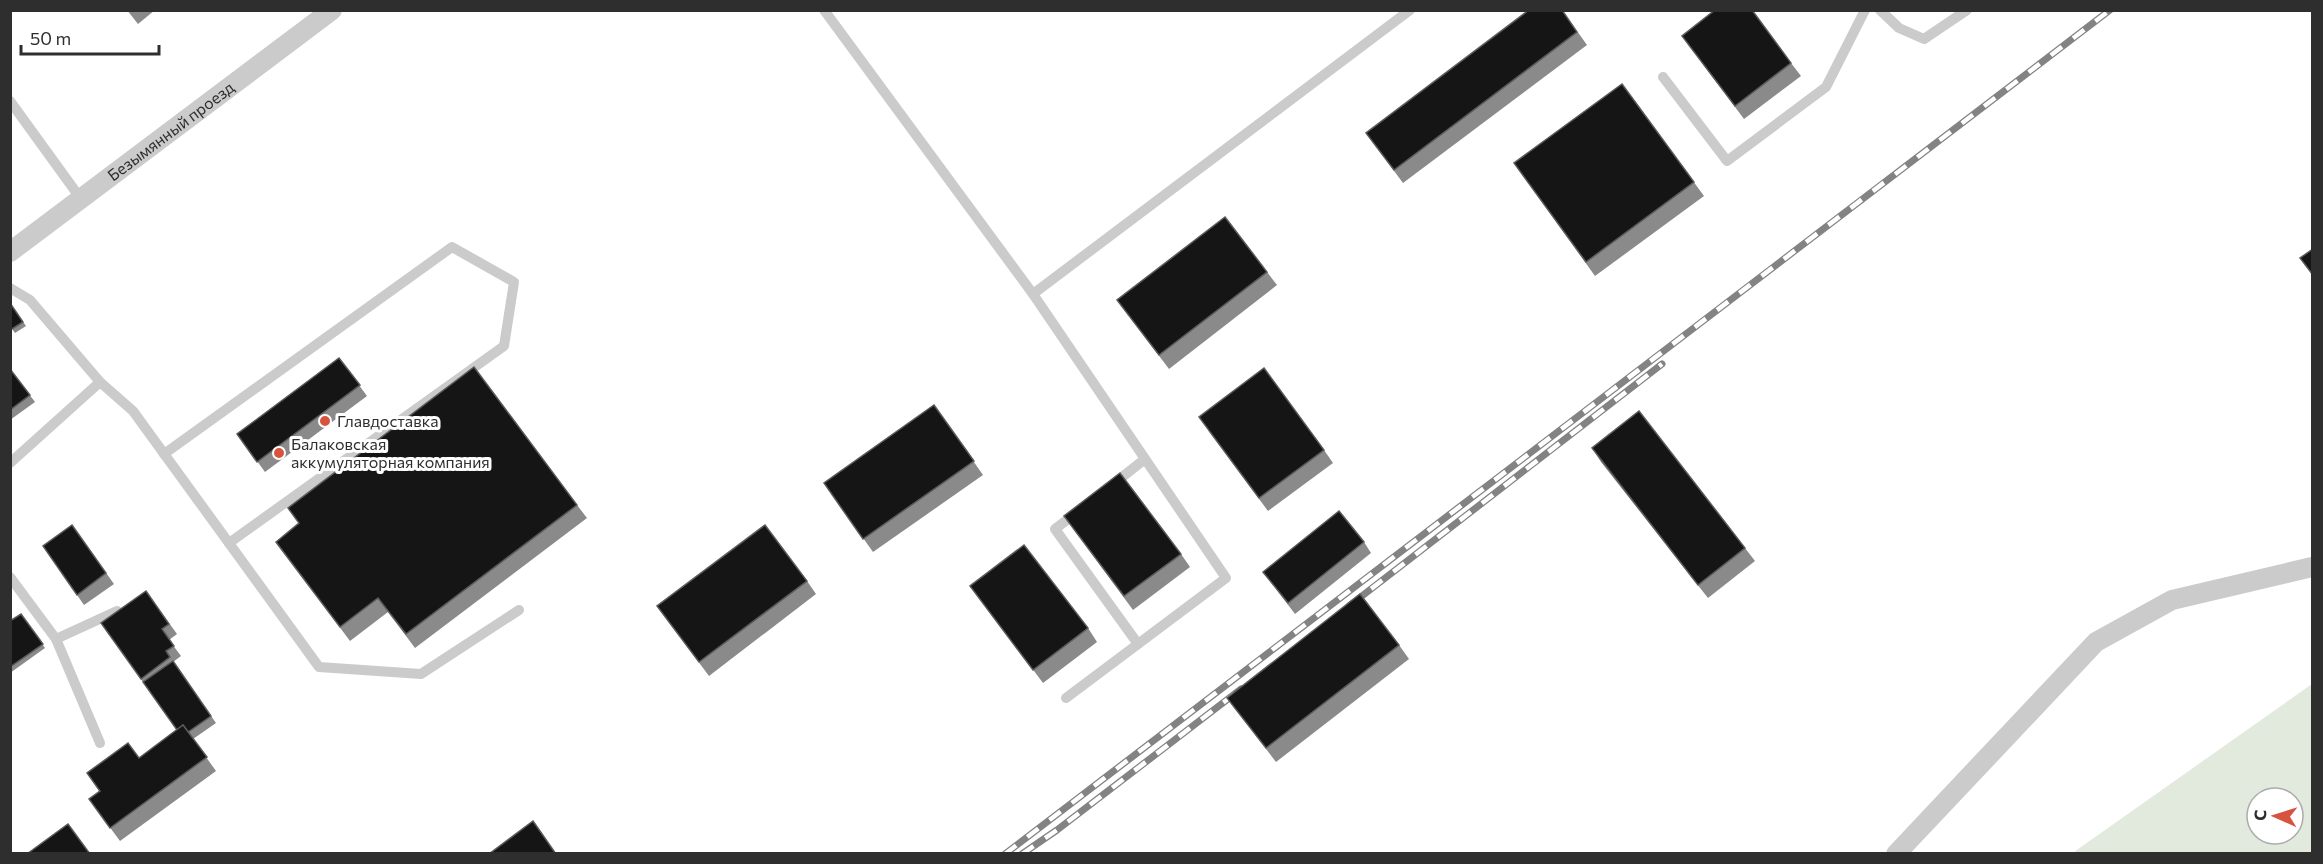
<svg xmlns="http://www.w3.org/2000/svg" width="2323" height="864" font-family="Commissioner,sans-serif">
<rect width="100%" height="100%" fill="#fff"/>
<!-- green -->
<path fill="#e1eadd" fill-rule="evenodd" d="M2312,684v169h-239l8,-6zM2257,798h36v36h-36z"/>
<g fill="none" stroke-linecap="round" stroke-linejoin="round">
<!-- lane -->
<g stroke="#cbcbcb" stroke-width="10">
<polyline points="824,10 1033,294 1410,10"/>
<polyline points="1880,10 1899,28 1924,39 1967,10"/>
<polyline points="1663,77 1727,161 1826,87 1865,10"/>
<polyline points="10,101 81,199"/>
<polyline points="10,288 30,300 100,382 133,411 319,667 421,674 519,610"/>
<polyline points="1033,294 1226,578 1066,698"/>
<polyline points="164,454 452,247 514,282 504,346 229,543"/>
<polyline points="10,463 100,382"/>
<polyline points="1112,485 1145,459"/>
<polyline points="1076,513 1055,529 1138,644"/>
<polyline points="10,577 56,639 100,743"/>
<polyline points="56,639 117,611"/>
</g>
<!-- street -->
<g stroke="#cbcbcb" stroke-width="20">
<path id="s1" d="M10,252l322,-242"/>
<polyline points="1896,854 2096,642 2172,600 2312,567"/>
</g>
<!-- rail casing -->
<g stroke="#838383" stroke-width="7">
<g id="rail">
<polyline points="1349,606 1662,364"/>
<polyline points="1005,854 2110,10"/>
<polyline points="1022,854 1057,830 1241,689"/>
</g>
</g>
<!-- rail -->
<use href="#rail" stroke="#fff" stroke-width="4.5" stroke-dasharray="14" stroke-linecap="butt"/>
</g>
<!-- wall -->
<g fill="#8a8a8a">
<polygon points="127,10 155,10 138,24"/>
<polygon points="1562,10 1587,45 1403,183 1366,133"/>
<polygon points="1682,36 1791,63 1801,76 1744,119"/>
<polygon points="1622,84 1704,196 1595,276 1514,163"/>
<polygon points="1267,272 1277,285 1169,369 1117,300"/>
<polygon points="10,303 26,326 15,333 10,326"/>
<polygon points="339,358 367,396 265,472 237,434"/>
<polygon points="10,369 35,402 10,420"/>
<polygon points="934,405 983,475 873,552 824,483"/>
<polygon points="1208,430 1324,450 1333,463 1268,511"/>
<polygon points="1592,448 1745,548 1755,561 1708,598 1601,462"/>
<polygon points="577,505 587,518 415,648 388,612 350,641 276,542 299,524 288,508"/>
<polygon points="1064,516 1181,554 1190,567 1133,610"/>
<polygon points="72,525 114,584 84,605 43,546"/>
<polygon points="1364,542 1371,553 1295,614 1263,572"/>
<polygon points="807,581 816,594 709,676 657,606"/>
<polygon points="970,586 1088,628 1097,642 1043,683"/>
<polygon points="146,591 177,634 169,640 181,656 173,662 216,723 193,739 216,771 120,841 89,799 99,791 87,773 139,758 177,730 101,623"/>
<polygon points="21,614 45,648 10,673 10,621"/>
<polygon points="1399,645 1409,659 1276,762 1227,698"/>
</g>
<!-- building -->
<g fill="#151515" stroke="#5b5b5b" stroke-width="1.5">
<polygon points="1529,10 1562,10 1577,32 1394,170 1366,133"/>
<polygon points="1715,10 1752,10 1791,63 1735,106 1682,36"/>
<polygon points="1622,84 1694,182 1586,262 1514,163"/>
<polygon points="1225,217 1267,272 1159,355 1117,300"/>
<polygon points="2313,249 2313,275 2300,258"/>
<polygon points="10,303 23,322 12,329 10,326"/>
<polygon points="339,358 360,385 257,462 237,434"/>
<polygon points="474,367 577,505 406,634 378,598 340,627 276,542 299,523 288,508"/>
<polygon points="1264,368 1324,450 1259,498 1199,417"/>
<polygon points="10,369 30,395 10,410"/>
<polygon points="934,405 974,461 863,539 824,483"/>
<polygon points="1639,411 1745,548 1698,585 1592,448"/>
<polygon points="1120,473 1181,554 1124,596 1064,516"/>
<polygon points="1339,511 1364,542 1288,603 1263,572"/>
<polygon points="72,525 106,573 77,595 43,546"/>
<polygon points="765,525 807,581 699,662 657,606"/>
<polygon points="1024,545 1088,628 1033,670 970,586"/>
<polygon points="146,591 169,624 162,629 174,646 166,651 170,657 141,679 101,623"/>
<polygon points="1360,594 1399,645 1266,748 1227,698"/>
<polygon points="21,614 43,644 10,667 10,621"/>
<polygon points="173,661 211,716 188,732 183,725 177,730 143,682"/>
<polygon points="183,725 207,757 110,828 89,799 100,791 87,773 128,743 139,758"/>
<polygon points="533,821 556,854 489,854"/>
<polygon points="68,824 90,854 27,854"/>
</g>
<!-- markers -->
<g fill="#d6543f" stroke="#fff" stroke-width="2">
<circle cx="325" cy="421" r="6"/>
<circle cx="279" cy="453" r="6"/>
</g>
<g text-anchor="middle" stroke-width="6" stroke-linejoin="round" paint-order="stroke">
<!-- street labels -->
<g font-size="16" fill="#2e2e2e" stroke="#fff">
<text dy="6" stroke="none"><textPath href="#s1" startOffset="201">Безымянный проезд</textPath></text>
</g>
<!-- poi labels -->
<g font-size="16" fill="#2e2e2e" stroke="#fff" text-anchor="start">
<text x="337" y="427">Главдоставка</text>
<text x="291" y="450">Балаковская<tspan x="291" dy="18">аккумуляторная компания</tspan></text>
</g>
</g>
<!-- border -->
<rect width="2323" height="864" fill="none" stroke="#2e2e2e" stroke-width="24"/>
<!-- north arrow -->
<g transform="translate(2275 816) rotate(273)"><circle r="28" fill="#ffffff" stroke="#ababab" stroke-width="1.5"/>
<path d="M0-4.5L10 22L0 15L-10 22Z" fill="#d6543f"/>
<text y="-9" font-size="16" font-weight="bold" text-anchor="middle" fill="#2e2e2e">С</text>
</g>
<!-- scale -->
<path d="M21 45v9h138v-9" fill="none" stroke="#2e2e2e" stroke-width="3"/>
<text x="30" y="45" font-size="18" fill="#2e2e2e" stroke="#ffffff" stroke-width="4.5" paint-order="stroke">50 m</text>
</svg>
